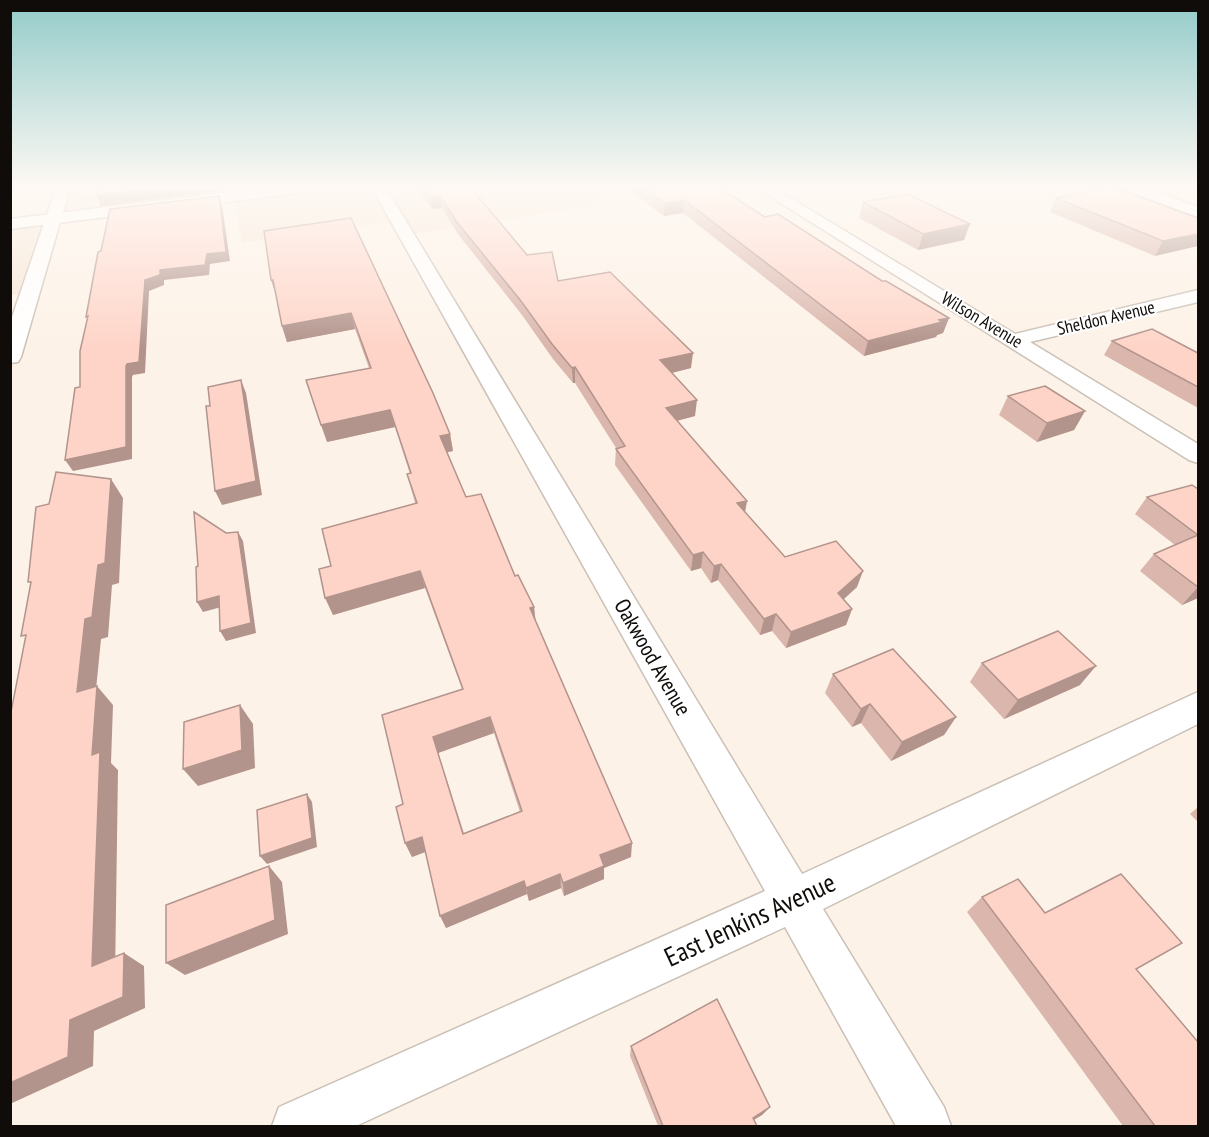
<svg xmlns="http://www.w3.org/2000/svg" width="1209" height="1137" font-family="'PT Sans Narrow',sans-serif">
<rect width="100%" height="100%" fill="#fdf2e7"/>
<!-- built -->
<polygon fill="#f6e6d5" points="166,188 232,188 234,195 289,188 585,188 602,204 405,235 399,220 242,243 233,197 52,220 28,293 11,295 11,223 50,218 56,201"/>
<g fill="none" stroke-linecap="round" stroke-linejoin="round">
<!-- minor casing -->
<g stroke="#cac0b6" stroke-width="3">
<g id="minor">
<polygon points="56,188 70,188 21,357 18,362 10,363 10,323"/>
<polygon points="372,188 386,188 802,874 1198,692 1198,724 823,909 944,1107 951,1126 896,1126 785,927 356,1126 272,1126 279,1107 765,891"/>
<polygon points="757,188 774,188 1015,334 1198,290 1198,302 1030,342 1198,444 1198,463 1189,460"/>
<polygon points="1127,188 1146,188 1198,207 1198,217 1129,191"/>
</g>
</g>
<!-- secondary casing -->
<g stroke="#cac0b6" stroke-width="3">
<polygon id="secondary" points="262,188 306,188 298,193 10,229 10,219"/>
</g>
<!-- minor -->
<use href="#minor" fill="#fff" fill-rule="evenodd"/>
<!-- secondary -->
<use href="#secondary" fill="#fff" fill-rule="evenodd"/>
</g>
<!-- wall -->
<g fill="#dab6ac" fill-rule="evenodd">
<polygon points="417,188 471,188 527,255 558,281 691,368 672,373 695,416 677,421 747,501 745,512 785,557 857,587 843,599 852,609 846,625 786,648 772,631 760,635 718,580 711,583 701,568 691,571 615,465 616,448 575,383 573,383 553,359 522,315 458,234 442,208 432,209"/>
<polygon points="627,188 720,188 765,217 949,318 943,333 937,335 936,337 864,356 683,213 664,216"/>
<polygon points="1056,198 1198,218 1155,256 1050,212"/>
<polygon points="863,202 964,240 918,250 859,218"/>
<path d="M351,218l99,216 3,17 -6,1 19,45 68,110 1,12 96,238 -27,11v11l-40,17 -3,-8 -32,13 -2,-7 -81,34 -21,-76 -13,5 -7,-14 -2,-39 59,-115 -37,-101 -92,27 -2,-49 84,-63 -8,-29h3l-15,-47 -68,15 42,-74 -14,-39 -68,13 -5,-16 -6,-31zM494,733l26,79 -56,21 -26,-80z"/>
<polygon points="1112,341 1198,353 1198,408 1104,355"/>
<polygon points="1008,396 1085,411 1074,430 1037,442 999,415"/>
<polygon points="1198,489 1198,598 1182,605 1140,571 1154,554 1175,545 1135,514 1147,497"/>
<polygon points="982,663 1080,685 1004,719 970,682"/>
<polygon points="833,674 956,717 944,735 891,761 861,723 852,727 825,693"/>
<polygon points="1198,807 1198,822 1190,814"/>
<polygon points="982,897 1045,913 1136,969 1196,1126 1123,1126 967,912"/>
<polygon points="631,1046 770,1107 762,1115 754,1120 757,1126 658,1126 630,1056"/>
</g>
<!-- shaded-wall -->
<g fill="#b2948c">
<polygon points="10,188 15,188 10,198"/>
<polygon points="161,188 220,188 220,191 101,206 96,195"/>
<polygon points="440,195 442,208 432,209 430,197"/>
<polygon points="219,196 222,205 230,261 210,264 209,275 164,280 164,285 149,291 145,373 133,375 132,377 132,459 73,471 65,460 145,280 160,270 207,254"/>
<polygon points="684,200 683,213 664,216 665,203"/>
<polygon points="970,224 964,240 918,250 923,234"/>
<polygon points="1198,234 1198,246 1155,256 1163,241"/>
<polygon points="271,280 273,280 279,295 276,295"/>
<polygon points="351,313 355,329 287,342 282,326"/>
<polygon points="949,318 943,333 937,335 936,337 864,356 868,341"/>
<polygon points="693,353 691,368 659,376 660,360"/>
<polygon points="575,367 575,383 573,383 572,368"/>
<polygon points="241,380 246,393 262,495 222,505 215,491"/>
<polygon points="697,400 695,416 664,424 666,408"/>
<polygon points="390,410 395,427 327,442 321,425"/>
<polygon points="1085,411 1074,430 1037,442 1047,423"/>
<polygon points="450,434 453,451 443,453 440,436"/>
<polygon points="111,479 123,498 119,583 112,585 108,637 101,639 94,710 77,692 85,619 98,565"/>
<polygon points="747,501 744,517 737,503"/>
<polygon points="238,532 243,541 256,633 226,641 220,631"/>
<polygon points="703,552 701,568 691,571 693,555"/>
<polygon points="721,564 718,580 711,583 714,566"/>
<polygon points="420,571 425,588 333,615 325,598"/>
<polygon points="863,571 857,587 832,610 838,593"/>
<polygon points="1198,587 1198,598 1182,605"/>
<polygon points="219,596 225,606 203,612 197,602"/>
<polygon points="534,607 536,624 530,608"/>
<polygon points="852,609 846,625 786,648 791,632"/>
<polygon points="776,614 772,631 760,635 764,619"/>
<polygon points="1096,666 1080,685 1004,719 1018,700"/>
<polygon points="97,686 113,705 111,763 118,770 115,978 92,966 92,755"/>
<polygon points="870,704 861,723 852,727 861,709"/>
<polygon points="240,705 253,724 255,768 198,786 183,769"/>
<polygon points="490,717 494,733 438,753 433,737"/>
<polygon points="956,717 944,735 891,761 902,742"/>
<polygon points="307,794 312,802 317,847 267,864 260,856"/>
<polygon points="422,837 428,851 412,857 405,843"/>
<polygon points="632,843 631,857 604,868 604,879 564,896 563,883 600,855"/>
<polygon points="269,866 282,882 288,934 185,975 166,963"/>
<polygon points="560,874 561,888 529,901 526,888"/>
<polygon points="524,881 527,894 446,928 440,916"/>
<polygon points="124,953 144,966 145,1008 94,1031 93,1066 10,1104 10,1083 70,1020"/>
<polygon points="770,1107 762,1115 745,1125 753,1118"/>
</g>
<!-- building -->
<g fill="#fed4c8" stroke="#b2948c" stroke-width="1.5" fill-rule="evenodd">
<polygon points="98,188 161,188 96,195"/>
<polygon points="424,188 471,188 527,255 552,252 558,281 610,272 693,353 660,360 697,400 666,408 747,501 737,503 785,557 836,541 863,571 838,593 852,609 791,632 776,614 764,619 721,564 714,566 703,552 693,555 616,449 625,446 575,367 572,368 552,344 521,301 456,221 440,195 430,197"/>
<polygon points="644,188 720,188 765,217 778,214 882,281 886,281 949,318 939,320 942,322 868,341 684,200 665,203"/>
<polygon points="1104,188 1115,188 1198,218 1198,234 1163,241 1056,198"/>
<polygon points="907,194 970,224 923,234 863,202"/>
<polygon points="219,196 226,252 207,254 205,265 160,270 160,275 145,280 139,362 127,364 126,366 126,447 65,460 75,388 80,387 80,351 88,316 86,317 98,252 101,251 110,209"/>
<path d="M351,218l82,175 17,41 -10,2 26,61 15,-3 34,82 3,-1 16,32 -4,1 102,235 -32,12 4,11 -41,17 -3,-9 -34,14 -2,-7 -84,35 -18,-79 -17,6 -9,-36 7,-3 -21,-89 81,-26 -43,-118 -95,27 -6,-29 12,-3 -9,-37 95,-26 -10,-29 4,-1 -21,-63 -69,15 -15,-45 65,-12 -20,-55 -69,13 -9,-46h-2l-7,-49zM490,717l32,94 -59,23 -30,-97z"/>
<polygon points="1152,329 1198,353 1198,387 1112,341"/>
<polygon points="241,380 256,481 215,491 206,406 210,406 208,387"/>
<polygon points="1045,386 1085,411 1047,423 1008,396"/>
<polygon points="56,472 111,479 105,563 98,565 92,617 85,619 77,692 97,686 92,755 100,752 92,966 124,953 123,997 70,1020 68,1057 10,1083 10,717 26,635 21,636 31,582 28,582 36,507 49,504"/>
<polygon points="1192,485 1198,489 1198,535 1147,497"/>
<polygon points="194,512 226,533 238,532 251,623 220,631 219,596 197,602 196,567 198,566"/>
<polygon points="1198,535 1198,587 1154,554"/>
<polygon points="1058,631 1096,666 1018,700 982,663"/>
<polygon points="893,649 956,717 902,742 870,704 861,709 833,674"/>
<polygon points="240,705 242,750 183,769 184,722"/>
<polygon points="307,794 312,838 260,856 257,810"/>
<polygon points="269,866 275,920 166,963 166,905"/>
<polygon points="1121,874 1182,943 1136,969 1198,1042 1198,1125 1196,1126 1155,1126 982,897 1018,879 1045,913"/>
<polygon points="717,999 770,1107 753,1118 757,1126 663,1126 631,1046"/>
</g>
<!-- sky -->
<linearGradient id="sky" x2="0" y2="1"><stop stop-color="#93cbc9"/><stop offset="0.54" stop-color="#fef9f4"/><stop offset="1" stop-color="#fef9f4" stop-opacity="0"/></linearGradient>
<rect width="1209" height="347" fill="url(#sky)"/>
<g text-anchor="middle" stroke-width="4.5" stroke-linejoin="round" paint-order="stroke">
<!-- far-street labels -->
<g font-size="18" fill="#0f0c09" stroke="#fff">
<text transform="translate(1106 318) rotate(-13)" y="6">Sheldon Avenue</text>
<text transform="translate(982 320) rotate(31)" y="6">Wilson Avenue</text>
</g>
<!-- street labels -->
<g font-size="22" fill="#0f0c09" stroke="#fff">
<text transform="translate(653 657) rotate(60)" y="8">Oakwood Avenue</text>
</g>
<!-- near-street labels -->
<g font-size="27" fill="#0f0c09" stroke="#fff">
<text transform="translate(750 920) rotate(-25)" y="9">East Jenkins Avenue</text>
</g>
</g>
<!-- border -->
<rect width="1209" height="1137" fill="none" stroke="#0f0c09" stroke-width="24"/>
</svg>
